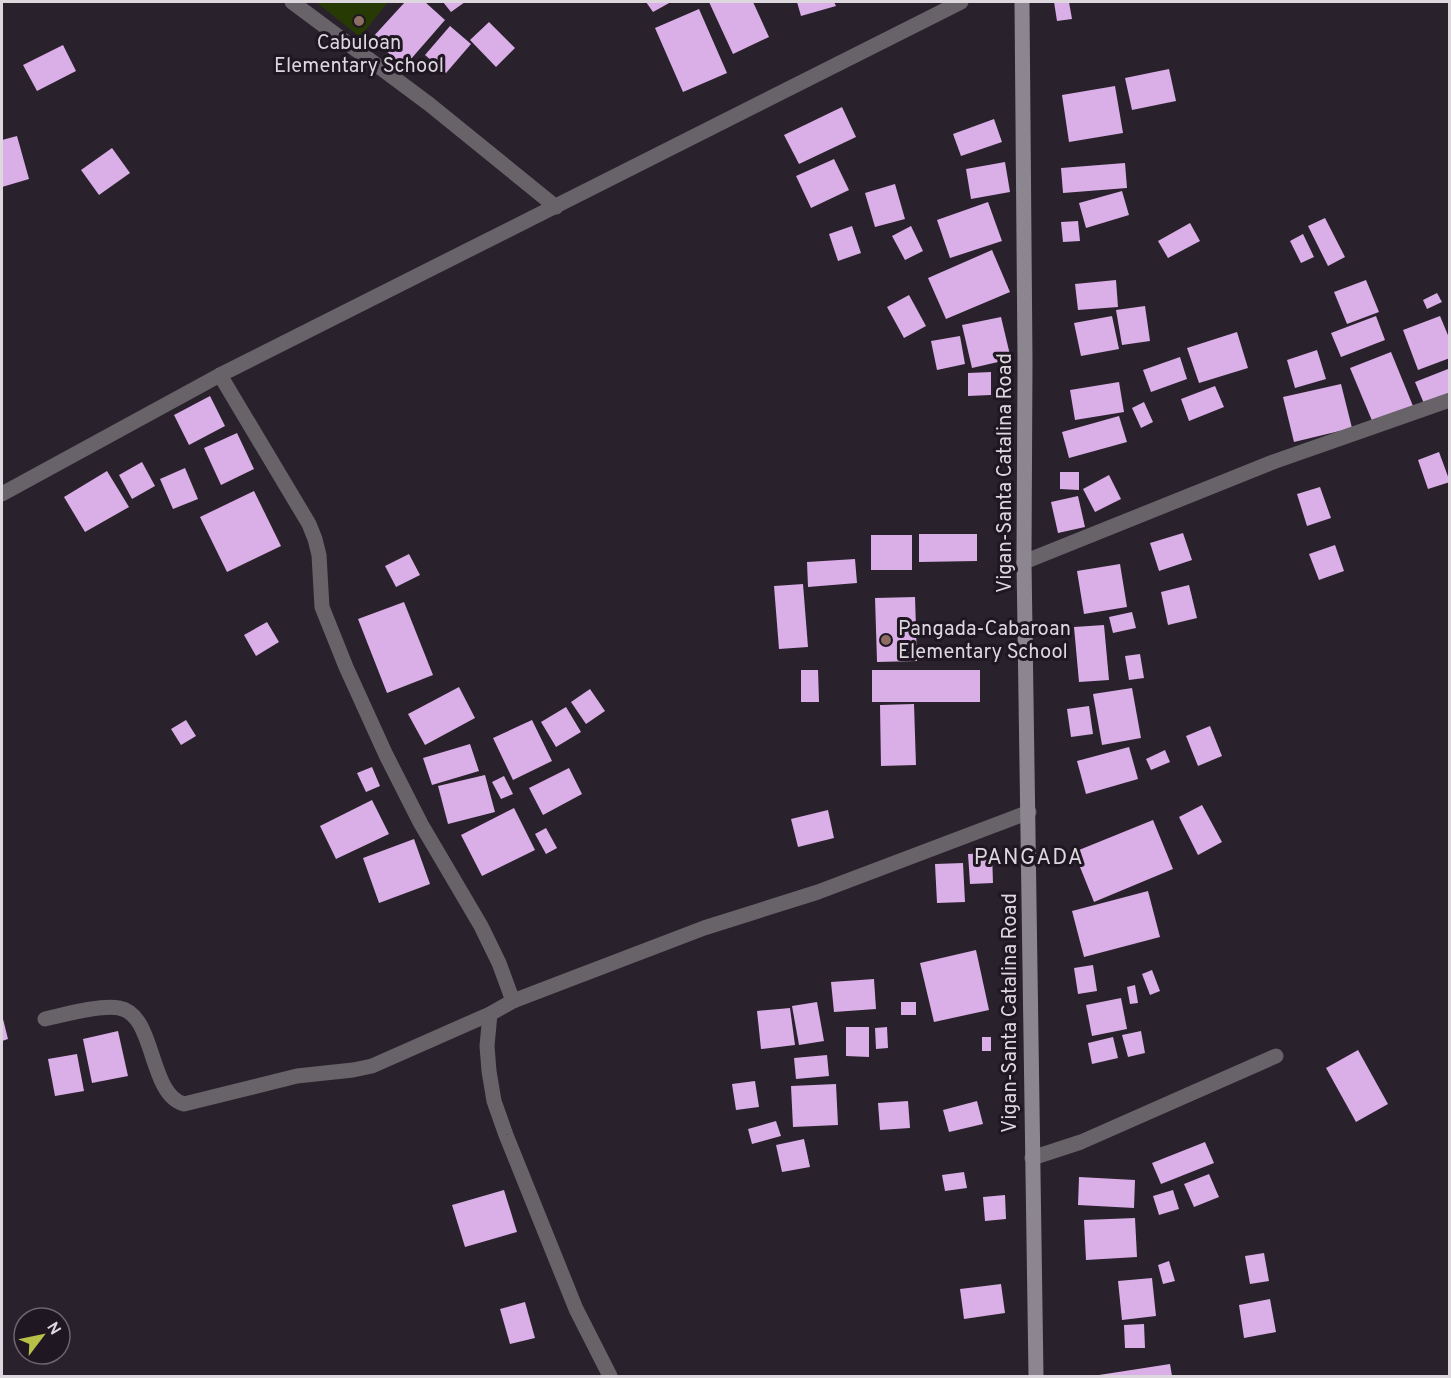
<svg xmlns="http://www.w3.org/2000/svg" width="1451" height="1378" font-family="Overpass,sans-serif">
<rect width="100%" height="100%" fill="#29212c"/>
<!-- green -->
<polygon fill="#283a04" points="316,2 388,2 360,37"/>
<!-- building -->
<g fill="#daaee6">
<polygon points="405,2 425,2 445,20 404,67 372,38"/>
<polygon points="443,2 465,2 451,12"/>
<polygon points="646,2 671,2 653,12"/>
<polygon points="709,2 753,2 769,37 733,54"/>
<polygon points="797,2 834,2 836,6 801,16"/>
<polygon points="1054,2 1069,2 1072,19 1057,21"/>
<polygon points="699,9 727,73 683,92 655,28"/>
<polygon points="489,22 515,48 496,67 470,40"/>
<polygon points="450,26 471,44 446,73 425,55"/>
<polygon points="63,45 76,71 37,91 23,65"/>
<polygon points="1169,69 1176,101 1132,110 1125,78"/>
<polygon points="1115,86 1123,133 1069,142 1062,95"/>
<polygon points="842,107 856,137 799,164 784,135"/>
<polygon points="994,119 1002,142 961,156 953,134"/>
<polygon points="17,136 29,179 2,187 2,140"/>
<polygon points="112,148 130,173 99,195 81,170"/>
<polygon points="834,159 849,190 811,208 796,176"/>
<polygon points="1005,162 1010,192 971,199 966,169"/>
<polygon points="1125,163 1127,188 1063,193 1061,168"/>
<polygon points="895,184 905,219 875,227 865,193"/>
<polygon points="1122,191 1129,215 1086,228 1079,203"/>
<polygon points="988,202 1002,241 950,258 937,220"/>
<polygon points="1325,218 1345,257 1328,266 1308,226"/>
<polygon points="1078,221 1080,241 1063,242 1061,222"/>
<polygon points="1190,223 1200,241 1168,258 1158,241"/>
<polygon points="852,226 861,253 838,261 829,234"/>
<polygon points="911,226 923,251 905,260 892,236"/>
<polygon points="1303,234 1314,257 1301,263 1290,241"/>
<polygon points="992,250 1010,292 946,319 928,278"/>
<polygon points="1116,280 1118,307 1078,310 1075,284"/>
<polygon points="1366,280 1379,312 1347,324 1334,292"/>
<polygon points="1437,293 1442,302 1427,309 1423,300"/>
<polygon points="909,295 926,326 904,338 887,307"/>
<polygon points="1145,306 1150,341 1122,345 1116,310"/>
<polygon points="1112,316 1119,349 1081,356 1074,323"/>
<polygon points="1376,316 1385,340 1341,357 1331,333"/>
<polygon points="1440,316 1450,340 1450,358 1418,370 1403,330"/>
<polygon points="1001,317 1011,359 972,368 962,325"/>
<polygon points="1237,332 1248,368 1199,383 1187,348"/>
<polygon points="960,336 965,364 937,370 931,341"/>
<polygon points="1317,350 1326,379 1295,388 1287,360"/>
<polygon points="1391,352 1413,406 1373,423 1350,368"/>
<polygon points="1180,357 1187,379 1151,392 1143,370"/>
<polygon points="1448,369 1450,396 1425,406 1415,382"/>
<polygon points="991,372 991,395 968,396 968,373"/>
<polygon points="1119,382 1124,412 1075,420 1070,390"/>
<polygon points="1341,384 1352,428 1294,442 1283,397"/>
<polygon points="1215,386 1224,407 1189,421 1181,399"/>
<polygon points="210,396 225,426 189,445 174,415"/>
<polygon points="1144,402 1153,422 1141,428 1132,408"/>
<polygon points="1119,416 1127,442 1069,458 1062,432"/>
<polygon points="237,433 254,469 221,485 204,448"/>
<polygon points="1439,452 1450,482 1428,489 1418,460"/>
<polygon points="142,462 155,486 132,499 119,475"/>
<polygon points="185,468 198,499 173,509 160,479"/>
<polygon points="107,471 129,507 85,532 64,497"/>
<polygon points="1060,472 1079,472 1079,490 1060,489"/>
<polygon points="1109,475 1121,499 1095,512 1083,489"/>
<polygon points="1320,487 1331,518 1307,526 1297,494"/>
<polygon points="254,491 281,546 227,572 200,517"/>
<polygon points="1078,496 1085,527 1058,533 1051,502"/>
<polygon points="1183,533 1192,560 1159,571 1150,543"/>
<polygon points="919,534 977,534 977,561 919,562"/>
<rect x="871" y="535" width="41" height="35"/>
<polygon points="1335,545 1344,571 1319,580 1309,554"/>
<polygon points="409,554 420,575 396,587 385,566"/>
<polygon points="855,559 857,583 808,587 807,562"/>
<polygon points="1120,564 1127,607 1084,614 1077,571"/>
<polygon points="803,584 808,647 779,649 774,586"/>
<polygon points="1189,585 1197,618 1168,625 1161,592"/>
<polygon points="915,597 917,661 877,662 875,598"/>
<polygon points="404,602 433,675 387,693 358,619"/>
<polygon points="1132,612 1136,628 1113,633 1109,617"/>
<polygon points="267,622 279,642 256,656 244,635"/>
<polygon points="1104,625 1109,680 1079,682 1074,627"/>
<polygon points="1140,654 1144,678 1129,680 1125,656"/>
<polygon points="801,670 818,670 819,702 801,702"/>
<rect x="872" y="670" width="108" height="32"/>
<polygon points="459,687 475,718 425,745 408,714"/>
<polygon points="1132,688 1141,738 1102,745 1093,694"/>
<polygon points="590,689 605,711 586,724 571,702"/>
<polygon points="914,704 916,765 881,766 880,705"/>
<polygon points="1089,706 1093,734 1071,737 1067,709"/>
<polygon points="566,707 581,732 556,747 541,722"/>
<polygon points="186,720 196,736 181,745 171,729"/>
<polygon points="532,720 552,761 513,780 493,738"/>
<polygon points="1210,726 1222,756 1198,766 1186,736"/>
<polygon points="470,744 479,771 432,785 423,758"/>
<polygon points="1129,747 1138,779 1086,794 1077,761"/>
<polygon points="1165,750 1170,762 1151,770 1146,759"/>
<polygon points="372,767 380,786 366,792 357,773"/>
<polygon points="569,768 582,794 543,815 529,788"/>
<polygon points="485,775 495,812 448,824 438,786"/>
<polygon points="504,776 513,794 501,799 492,782"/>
<polygon points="372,800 389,834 336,859 320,826"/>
<polygon points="1202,805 1222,842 1198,855 1179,817"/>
<polygon points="514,808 535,850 482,876 461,835"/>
<polygon points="828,810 834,838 798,847 791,819"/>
<polygon points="1153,820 1173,869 1094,902 1074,852"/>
<polygon points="546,828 557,848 546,854 535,834"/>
<polygon points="414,839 430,884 379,903 363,858"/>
<polygon points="992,853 993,883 970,884 968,854"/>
<polygon points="963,863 965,902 937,903 935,864"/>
<polygon points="1148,891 1160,937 1084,957 1072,911"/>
<polygon points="976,950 989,1010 934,1022 920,963"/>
<polygon points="1093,965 1097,991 1078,994 1074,968"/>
<polygon points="1152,970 1160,991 1150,995 1142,974"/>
<polygon points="874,979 876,1009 834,1012 831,982"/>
<polygon points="1135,985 1138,1003 1130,1004 1127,987"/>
<polygon points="1121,998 1127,1029 1092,1036 1086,1005"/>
<polygon points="817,1002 824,1041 799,1045 792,1006"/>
<rect x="901" y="1002" width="15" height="13"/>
<polygon points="790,1008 795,1045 761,1049 757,1011"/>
<polygon points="2,1015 8,1039 2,1041"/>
<polygon points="846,1027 869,1027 869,1057 846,1056"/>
<polygon points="887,1027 888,1048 876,1049 875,1028"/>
<polygon points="118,1031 128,1076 92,1083 83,1039"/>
<polygon points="1141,1031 1145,1053 1128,1057 1122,1035"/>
<rect x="982" y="1037" width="9" height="14"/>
<polygon points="1113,1037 1118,1058 1092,1064 1088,1043"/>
<polygon points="1358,1050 1388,1104 1356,1122 1326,1068"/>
<polygon points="77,1054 84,1091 55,1096 48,1059"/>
<polygon points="827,1055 829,1076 796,1079 794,1058"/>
<polygon points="755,1081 759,1107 736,1110 732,1084"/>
<polygon points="836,1084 838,1125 793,1127 791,1086"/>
<polygon points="908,1101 910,1128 880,1130 878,1103"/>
<polygon points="977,1101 983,1124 949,1132 943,1110"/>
<polygon points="776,1121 781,1136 752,1144 748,1129"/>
<polygon points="804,1139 810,1167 782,1172 776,1145"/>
<polygon points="1205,1142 1214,1163 1161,1184 1152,1163"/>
<polygon points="964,1172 967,1188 945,1191 942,1175"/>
<polygon points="1209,1174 1219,1197 1194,1207 1184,1184"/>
<polygon points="1079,1177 1135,1180 1134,1208 1078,1205"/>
<polygon points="504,1190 517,1232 465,1247 452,1205"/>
<polygon points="1173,1190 1179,1209 1159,1215 1153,1196"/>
<polygon points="1005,1195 1006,1219 985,1221 983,1197"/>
<polygon points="1135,1218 1137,1257 1086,1260 1084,1220"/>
<polygon points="1264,1253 1269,1281 1250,1284 1245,1256"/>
<polygon points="1169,1261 1175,1281 1163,1284 1158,1265"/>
<polygon points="1152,1278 1156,1316 1122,1320 1118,1281"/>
<polygon points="1001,1284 1005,1313 964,1319 960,1289"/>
<polygon points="1270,1299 1276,1332 1244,1338 1239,1305"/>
<polygon points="525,1302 535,1338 510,1344 500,1309"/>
<polygon points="1144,1324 1145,1348 1125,1348 1124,1325"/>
<polygon points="1170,1364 1172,1376 1099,1376 1099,1375"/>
</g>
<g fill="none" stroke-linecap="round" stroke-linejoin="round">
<!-- minor -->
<g stroke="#676369" stroke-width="15">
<polyline points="292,2 429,104 556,207"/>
<polyline points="220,375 309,524 315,539 319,555 322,607 346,667 386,755 421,824 481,926 499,963 513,1001"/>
<polyline points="1024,562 1273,462 1450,400"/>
<polyline points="490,1014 487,1046 489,1071 494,1101 506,1135 576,1309 610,1376"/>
<path d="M45,1019c18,-4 57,-15 74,-11 37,6 29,86 65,96l113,-28 56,-6 19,-4 118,-52 23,-13 191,-73 114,-36 211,-80"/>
<polyline points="1032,1158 1081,1142 1276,1056"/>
</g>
<!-- tertiary -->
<polyline stroke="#676369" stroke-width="15" points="2,494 220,375 961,2"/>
<!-- secondary -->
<polyline stroke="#8c8690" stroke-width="15" points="1022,2 1025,361 1024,562 1036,1376"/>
</g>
<!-- markers -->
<g fill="#8d6e63" stroke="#1f1722" stroke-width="2">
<circle cx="359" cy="21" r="6"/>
<circle cx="886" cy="640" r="6"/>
</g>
<g text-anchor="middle" stroke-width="6" stroke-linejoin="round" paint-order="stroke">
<!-- poi labels -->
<g font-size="20" fill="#ddd7de" stroke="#1f1722">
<text x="359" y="49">Cabuloan<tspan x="359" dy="23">Elementary School</tspan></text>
<text x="898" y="635" text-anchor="start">Pangada-Cabaroan<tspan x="898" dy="23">Elementary School</tspan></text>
</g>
<!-- street labels -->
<g font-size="20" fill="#ddd7de" stroke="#1f1722">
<text transform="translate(1004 473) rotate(-90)" y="7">Vigan-Santa Catalina Road</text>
<text transform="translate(1009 1013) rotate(-90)" y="7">Vigan-Santa Catalina Road</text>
</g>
<!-- quarter labels -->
<g font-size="22" letter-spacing="1.5" fill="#ddd7de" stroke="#1f1722">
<text x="1029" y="864">PANGADA</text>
</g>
</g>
<!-- border -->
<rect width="1451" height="1378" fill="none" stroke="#ddd7de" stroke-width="6"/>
<!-- north arrow -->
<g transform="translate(42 1336) rotate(58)"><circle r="28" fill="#1f1722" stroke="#6b646d" stroke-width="1.5"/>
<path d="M0-4.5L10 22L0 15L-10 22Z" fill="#b7c147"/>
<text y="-9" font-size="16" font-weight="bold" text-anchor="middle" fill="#ddd7de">N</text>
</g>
</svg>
